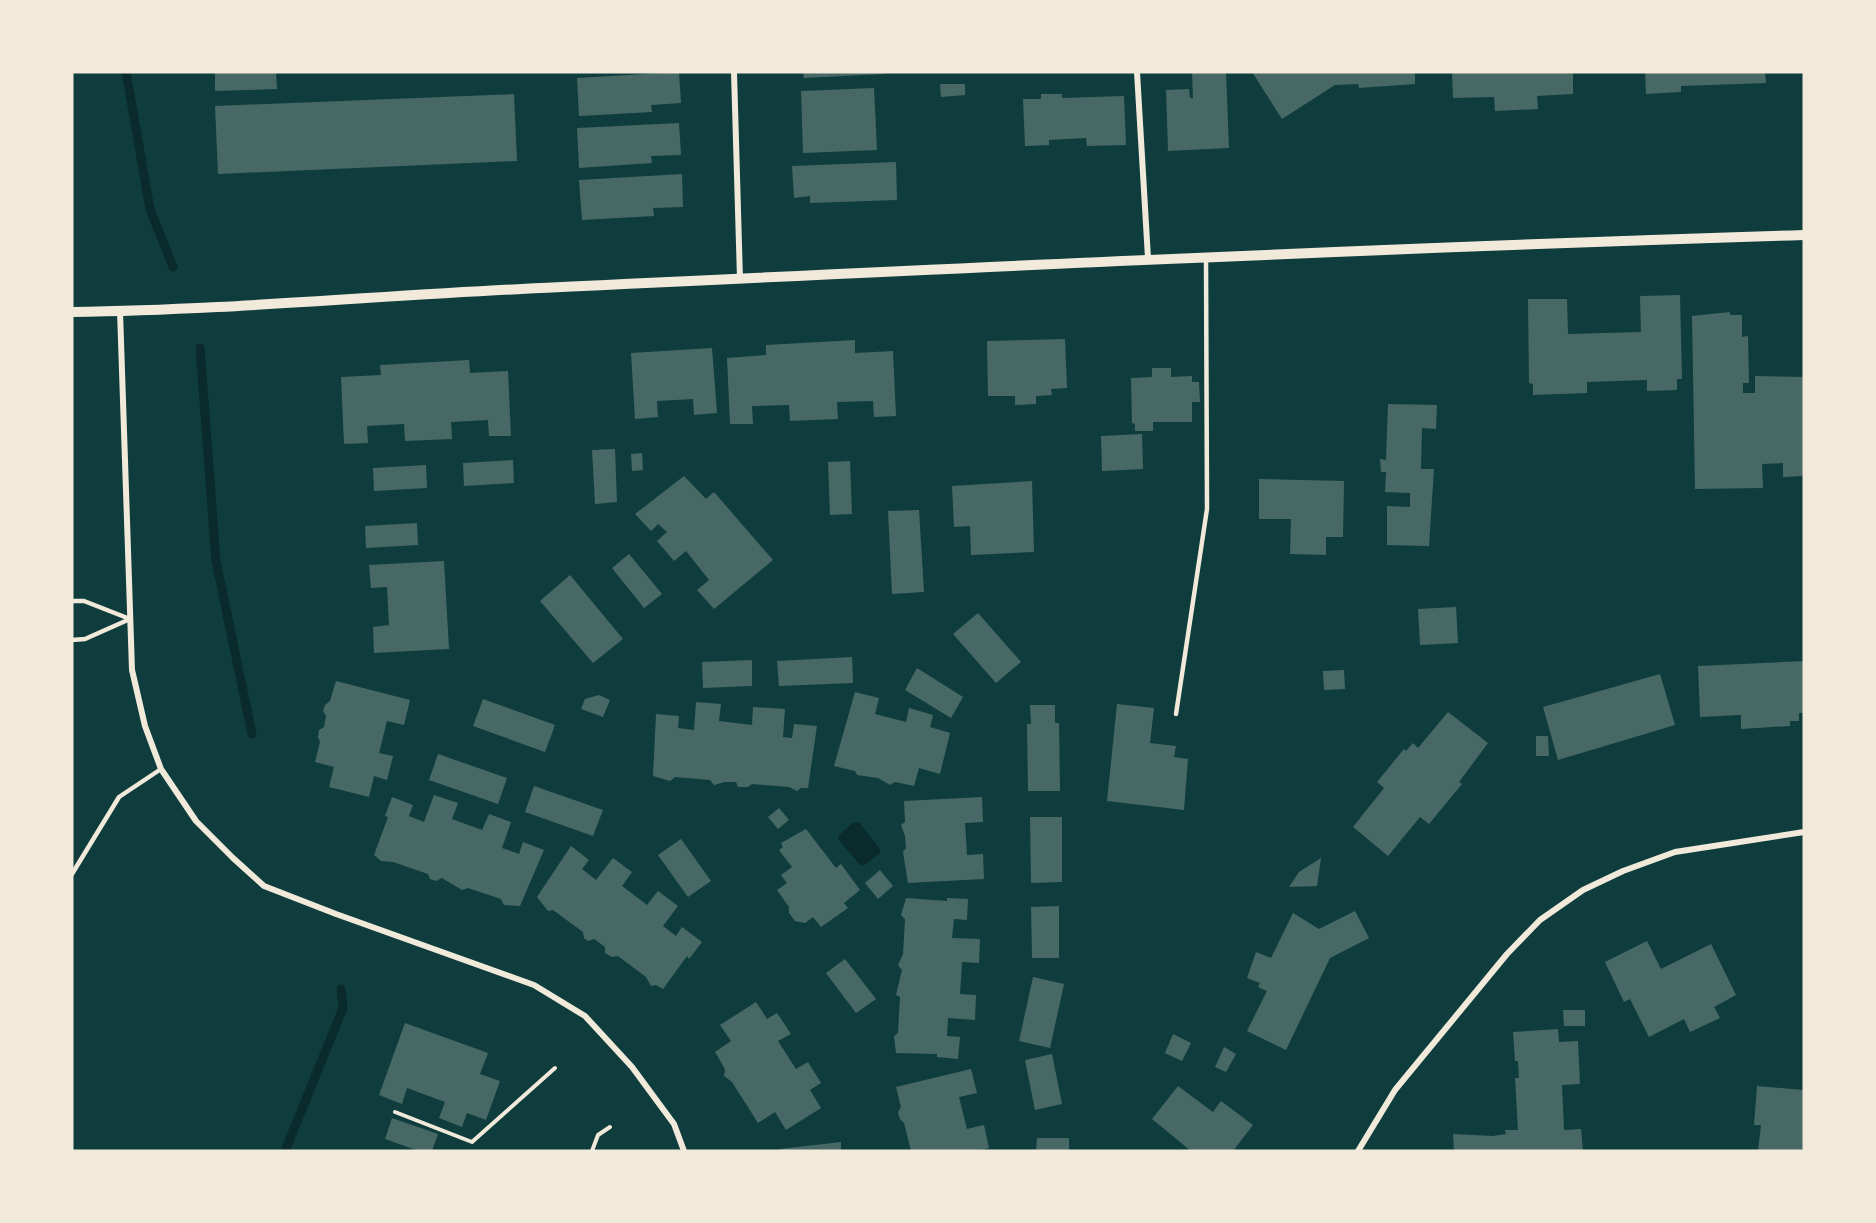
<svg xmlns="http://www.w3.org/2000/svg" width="1876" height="1223" font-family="'Sofia Sans Condensed',sans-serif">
<rect width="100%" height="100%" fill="#0f3d3e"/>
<!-- water -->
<polygon fill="#0a2a2b" points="854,822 859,822 880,849 880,853 865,865 860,865 838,839 839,835"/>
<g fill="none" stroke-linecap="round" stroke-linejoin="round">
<!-- stream -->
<g stroke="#0a2a2b" stroke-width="9">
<polyline points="126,72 150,209 173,267"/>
<polyline points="200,348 216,561 252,734"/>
<polyline points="285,1151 343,1008 341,989"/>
</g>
</g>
<!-- building -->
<g fill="#486865">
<polygon points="215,72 276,72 277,89 215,91"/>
<polygon points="679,72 681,103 651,105 652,112 579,116 577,78"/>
<polygon points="803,72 884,72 884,74 804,78"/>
<polygon points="1192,72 1226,72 1229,148 1168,151 1166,90 1189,89 1190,98 1193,98"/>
<polygon points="1252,72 1415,72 1415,84 1359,88 1358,84 1335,85 1282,119"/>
<polygon points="1452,72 1573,72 1573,94 1537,96 1538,109 1495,111 1494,97 1453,98"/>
<polygon points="1645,72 1765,72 1766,83 1681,86 1681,92 1646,94"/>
<polygon points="940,84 965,84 965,95 941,97"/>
<polygon points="874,88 877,150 803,153 801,91"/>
<polygon points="514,94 517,161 218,174 215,106"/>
<polygon points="1041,94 1062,94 1062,98 1124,96 1126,145 1087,146 1086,138 1049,140 1049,145 1025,146 1023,99 1041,99"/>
<polygon points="679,123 681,155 651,156 652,163 579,168 577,128"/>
<polygon points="896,162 897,200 810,203 810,196 794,198 792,166"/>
<polygon points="682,174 683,207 653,208 654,216 582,220 579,180"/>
<polygon points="1680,295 1682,379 1677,379 1677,390 1647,391 1647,380 1587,382 1587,393 1533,395 1533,384 1529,383 1528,299 1567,299 1568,334 1641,332 1640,296"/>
<polygon points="1730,312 1730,315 1742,315 1742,337 1748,336 1749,383 1743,383 1743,393 1755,393 1755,376 1804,377 1804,476 1783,477 1783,463 1762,464 1763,488 1695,489 1692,316"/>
<polygon points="1065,339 1067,388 1051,389 1052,395 1036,396 1036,404 1015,405 1015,396 988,396 987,341"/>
<polygon points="855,340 855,353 893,351 896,416 874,417 873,401 837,402 838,419 790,421 789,405 752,406 753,424 730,424 727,358 766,355 766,345"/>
<polygon points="712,348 717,413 694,415 693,399 657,401 658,417 635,419 631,353"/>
<polygon points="469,360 470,373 508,371 511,436 489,436 488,420 451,422 452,439 405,441 404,424 367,426 368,443 344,444 341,377 381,375 380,365"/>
<polygon points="1152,368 1171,368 1171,377 1192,376 1192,382 1199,382 1200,402 1192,402 1192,422 1153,422 1153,431 1135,431 1135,424 1132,423 1131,378 1152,377"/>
<polygon points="1388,404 1437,405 1436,429 1422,428 1421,469 1434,469 1429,546 1387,545 1387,506 1410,507 1410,493 1385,492 1386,472 1381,472 1380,459 1386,460"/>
<polygon points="1142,434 1143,469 1102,471 1101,436"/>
<polygon points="615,449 617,502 595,504 592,450"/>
<polygon points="642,453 643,470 632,471 631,454"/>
<polygon points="513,460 514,483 464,486 463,463"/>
<polygon points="850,461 852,514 830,515 828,462"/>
<polygon points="426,465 427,488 374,491 373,468"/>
<polygon points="684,476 706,499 714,492 773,560 714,609 697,590 709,580 686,551 674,561 657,541 667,532 658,524 651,531 635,514"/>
<polygon points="1259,479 1344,481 1343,537 1326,537 1326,555 1290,554 1291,519 1259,519"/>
<polygon points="1032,481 1034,552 971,555 970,526 954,527 952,486"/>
<polygon points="919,510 924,592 892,594 888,511"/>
<polygon points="417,523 418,545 366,548 365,526"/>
<polygon points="629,554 662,594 644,608 612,568"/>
<polygon points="444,561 449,649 374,653 373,627 389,625 387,587 371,588 369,565"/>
<polygon points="570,575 623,639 593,663 540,601"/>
<polygon points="1456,607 1458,643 1420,645 1418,609"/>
<polygon points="978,613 1021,662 996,683 953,634"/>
<polygon points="852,657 853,683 779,686 777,661"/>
<polygon points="752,660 752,686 703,688 702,662"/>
<polygon points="1804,661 1804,713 1799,713 1799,721 1790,721 1790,726 1741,729 1741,715 1700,717 1698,666"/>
<polygon points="917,668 963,697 951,718 905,690"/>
<polygon points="1344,670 1345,689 1324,690 1323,671"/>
<polygon points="1660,674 1675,725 1558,760 1543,707"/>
<polygon points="336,681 410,700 404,725 387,721 379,753 393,756 387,780 374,776 369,797 329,787 334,767 315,762 320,742 318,737 319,730 324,727 326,716 323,711 325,705 330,701"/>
<polygon points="855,692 879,698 875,714 906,722 909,708 933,715 930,727 950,733 940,774 919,768 914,786 895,782 890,785 878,778 857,775 855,771 834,766"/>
<polygon points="599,695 610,700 603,717 581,709 585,699"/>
<polygon points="483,699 555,725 545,752 473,726"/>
<polygon points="696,702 721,704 719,721 752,725 753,707 785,709 783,737 792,738 794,724 817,726 808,788 801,788 797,791 789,787 752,784 748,787 738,787 736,782 725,782 714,785 710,780 675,777 670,781 653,776 656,714 679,716 678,728 694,730"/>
<polygon points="1117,704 1154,708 1150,743 1176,746 1174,757 1188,759 1184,810 1107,801"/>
<polygon points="1030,705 1055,705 1055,723 1059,723 1060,791 1028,791 1027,724 1031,724"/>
<polygon points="1448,712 1488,743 1459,782 1462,784 1429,824 1420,817 1388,856 1353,827 1384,788 1377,782 1404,749 1406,751 1413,743 1418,748"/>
<polygon points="1536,736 1548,736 1549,756 1536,756"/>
<polygon points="438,754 507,778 498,804 429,780"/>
<polygon points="534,786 603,810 593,836 525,812"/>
<polygon points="434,795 458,803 452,819 482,830 489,814 511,822 502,848 519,854 523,842 544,850 520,906 504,905 501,899 468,888 462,890 442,878 436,881 430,879 428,874 393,862 381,861 374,855 388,817 385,816 392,797 413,805 409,816 424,822"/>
<polygon points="982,797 983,822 965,823 967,855 983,854 984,879 908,883 903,852 906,848 905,836 901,825 905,822 904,801"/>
<polygon points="779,808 789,820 778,829 768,817"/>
<polygon points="1030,817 1062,817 1062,882 1031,883"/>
<polygon points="806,829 836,868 841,864 860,890 844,903 848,908 821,927 813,917 805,923 795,921 789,913 789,907 777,890 787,883 781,875 792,867 779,850 783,847 781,843"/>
<polygon points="681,839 711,881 688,897 658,855"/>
<polygon points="571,846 589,860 582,869 596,880 613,858 632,872 622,886 647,905 658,891 678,906 663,926 676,936 682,927 702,942 689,959 687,956 663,989 656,985 651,986 646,977 618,956 612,957 605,953 605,947 594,939 588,941 584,938 583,932 553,910 548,911 537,897"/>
<polygon points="1321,858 1317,886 1289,887 1299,872"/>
<polygon points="880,870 893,886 878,899 865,883"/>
<polygon points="906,898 947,901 947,898 968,899 967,920 954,919 952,938 980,939 979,963 962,962 960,994 976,995 975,1020 948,1018 947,1036 960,1037 958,1059 937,1057 937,1054 896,1053 894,1036 898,1033 900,997 896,995 902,970 898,965 903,954 905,919 901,915"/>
<polygon points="1059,906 1059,958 1032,958 1031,907"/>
<polygon points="1355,911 1369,938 1330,958 1286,1050 1247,1031 1267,991 1258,987 1260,983 1247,978 1256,952 1271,958 1293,913 1319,929"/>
<polygon points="1647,941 1661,969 1711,944 1736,995 1714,1007 1720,1018 1690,1032 1684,1019 1649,1037 1630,999 1624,1002 1605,962"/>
<polygon points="845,959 876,999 856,1013 826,973"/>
<polygon points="1033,977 1064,984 1050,1048 1019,1041"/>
<polygon points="756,1002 767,1019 777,1013 791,1034 778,1041 796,1069 808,1062 821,1083 810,1090 821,1108 786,1130 775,1112 758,1123 732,1082 724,1076 725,1069 715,1052 731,1041 720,1025"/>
<polygon points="1563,1010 1585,1010 1585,1026 1564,1026"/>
<polygon points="405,1023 488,1053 480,1074 500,1081 486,1120 467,1113 462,1127 439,1118 445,1102 407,1088 402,1104 379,1095"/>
<polygon points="1558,1029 1559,1042 1578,1041 1580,1084 1562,1085 1564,1130 1581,1129 1583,1151 1454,1151 1453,1134 1493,1136 1506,1134 1505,1130 1518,1130 1515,1078 1519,1078 1518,1061 1515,1061 1513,1032"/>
<polygon points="1173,1034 1191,1043 1182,1061 1165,1053"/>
<polygon points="1224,1047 1236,1054 1226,1072 1215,1067"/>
<polygon points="1052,1054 1062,1104 1035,1110 1025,1060"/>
<polygon points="971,1069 977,1093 959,1097 967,1129 984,1125 989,1148 978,1151 911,1151 904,1123 900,1119 898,1112 901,1107 896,1087"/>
<polygon points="1178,1086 1213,1112 1221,1101 1253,1125 1233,1151 1191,1151 1152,1119"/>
<polygon points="1757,1086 1804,1090 1804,1151 1758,1151 1761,1125 1754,1125"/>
<polygon points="392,1118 438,1134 432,1151 419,1151 385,1139"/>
<polygon points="1037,1138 1069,1138 1069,1151 1036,1151"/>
<polygon points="841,1142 841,1151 780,1151 780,1149"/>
</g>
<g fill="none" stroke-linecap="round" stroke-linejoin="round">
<!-- path -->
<g stroke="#f1e9da" stroke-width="4">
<polyline points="395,1112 472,1142 555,1068"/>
<polyline points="592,1151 598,1135 610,1127"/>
</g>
<!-- service -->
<g stroke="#f1e9da" stroke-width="4.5">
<polyline points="72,601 84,601 130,619"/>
<polyline points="72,640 85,639 130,619"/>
<polyline points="1176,714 1207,509 1206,259"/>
<polyline points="72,874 119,797 161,769"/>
</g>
<!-- minor -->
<g stroke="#f1e9da" stroke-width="6">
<polyline points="734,72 740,279"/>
<polyline points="1137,72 1148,258"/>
<polyline points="120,311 132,670 145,726 161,769 196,821 233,858 264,886 336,914 534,985 585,1016 632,1067 674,1124 684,1151"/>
<polyline points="1358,1151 1395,1090 1507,954 1540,920 1583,890 1623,871 1675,852 1804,832"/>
</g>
<!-- tertiary -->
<path stroke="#f1e9da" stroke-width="10" d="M72,312c157,-2 313,-17 470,-24 420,-20 841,-40 1262,-53"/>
</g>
<!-- border -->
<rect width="1876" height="1223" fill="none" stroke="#f1e9da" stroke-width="147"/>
</svg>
